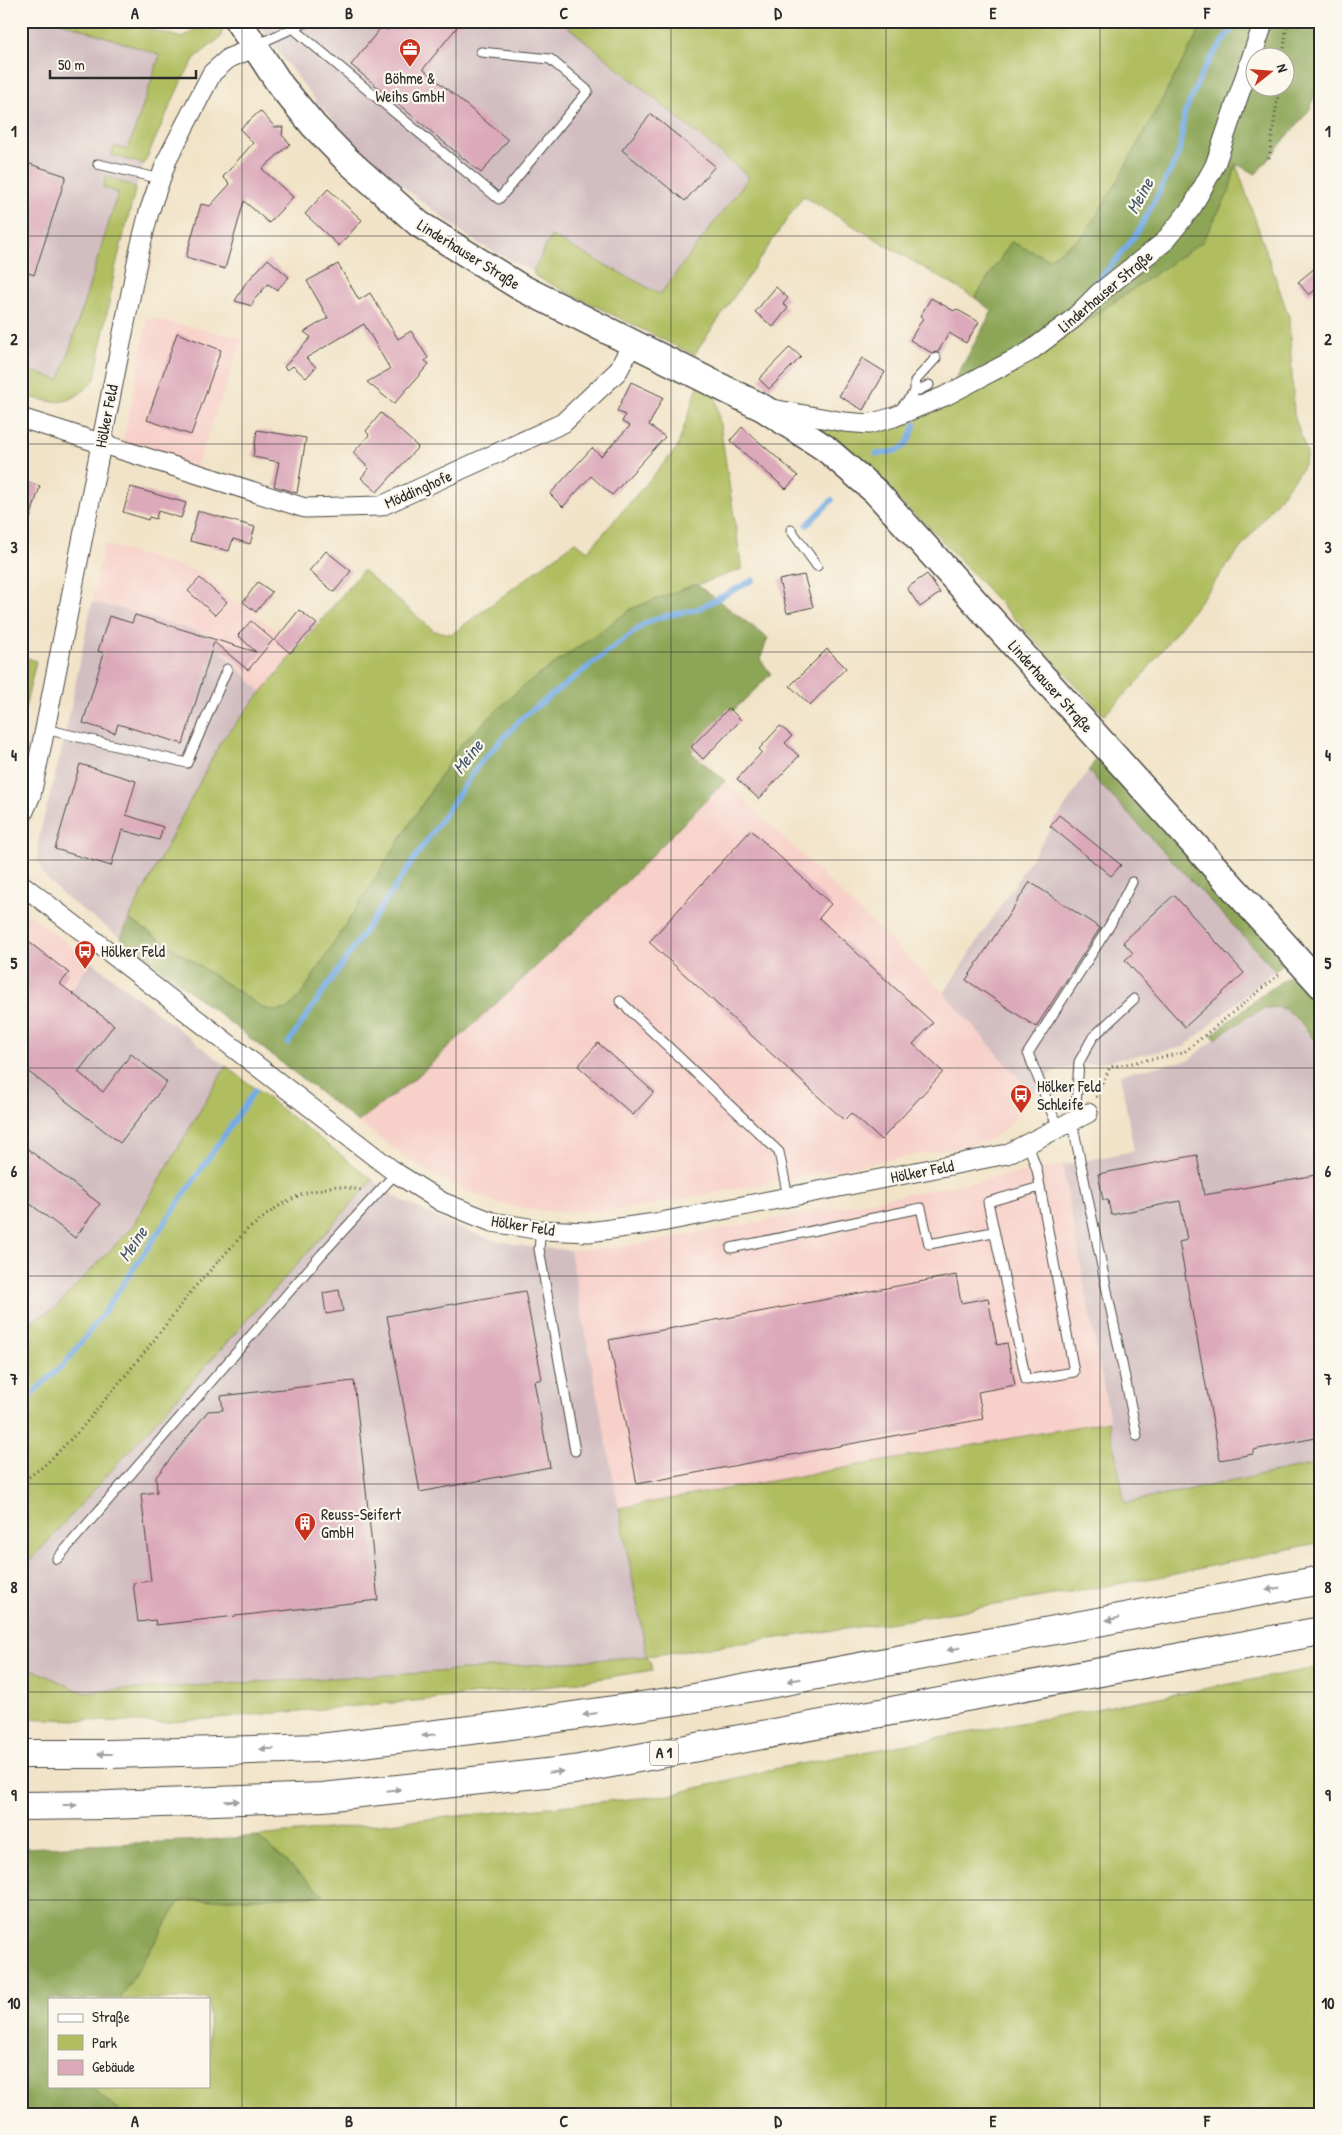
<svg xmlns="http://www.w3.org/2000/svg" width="1342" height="2135" font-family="'Patrick Hand',sans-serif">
<rect width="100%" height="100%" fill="#fbf7ec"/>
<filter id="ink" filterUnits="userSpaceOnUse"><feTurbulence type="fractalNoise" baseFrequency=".02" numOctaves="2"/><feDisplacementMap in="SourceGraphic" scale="10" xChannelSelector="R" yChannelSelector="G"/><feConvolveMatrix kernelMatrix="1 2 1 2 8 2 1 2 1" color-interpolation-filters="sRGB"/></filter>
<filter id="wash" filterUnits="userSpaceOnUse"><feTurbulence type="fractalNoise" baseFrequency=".0096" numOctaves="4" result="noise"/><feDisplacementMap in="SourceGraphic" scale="20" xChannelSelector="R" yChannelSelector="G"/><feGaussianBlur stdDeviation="1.12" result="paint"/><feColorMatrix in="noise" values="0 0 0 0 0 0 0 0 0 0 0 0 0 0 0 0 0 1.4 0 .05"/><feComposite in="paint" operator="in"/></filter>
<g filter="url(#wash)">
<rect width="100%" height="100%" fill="#f1e3c7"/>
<!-- built -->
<g fill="#f7d0c9">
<polygon points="148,318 243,338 196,467 123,443"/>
<polygon points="104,544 202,573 238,607 242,603 298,649 262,693 223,653 215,637 133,612 92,602"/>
<polygon points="725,781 944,993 1033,1094 1004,1131 985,1142 623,1210 561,1212 532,1210 498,1203 462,1189 434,1175 407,1158 358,1122 418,1076 615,893"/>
<polygon points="21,912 31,916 92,962 21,1054"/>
<polygon points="1062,1165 1109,1421 619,1508 570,1250 610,1248 646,1243"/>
</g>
<!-- industrial -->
<g fill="#d2bec1">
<polygon points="21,21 58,21 160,55 128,150 115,146 112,154 144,164 136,187 106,176 118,193 60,380 21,368"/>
<polygon points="258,21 561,21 749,177 660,294 551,236 533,272 477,243 407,190 354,143 316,101 272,44"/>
<polygon points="92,602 133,612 215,637 223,653 262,693 221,741 121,938 65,897 43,875 37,857 39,836 63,745"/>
<polygon points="1088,771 1275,970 1184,1047 1053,1071 1033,1094 944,993"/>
<polygon points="92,962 226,1066 132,1227 54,1309 21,1327 21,1054"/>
<polygon points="1269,1007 1284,1008 1294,1017 1321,1049 1321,1463 1125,1503 1062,1165 1134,1151 1120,1074 1189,1060 1215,1039 1256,1013"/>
<polygon points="373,1180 401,1200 464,1230 494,1240 529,1247 570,1250 647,1656 423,1673 82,1692 21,1664 21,1571"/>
</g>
<!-- green -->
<g fill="#b0be60" stroke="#6e7446">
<path d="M58,21h60l65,17 22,-17h11c5,6 7,9 5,16l-26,21 -14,24 -37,82 -33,-9 4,-9 13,4 32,-95z"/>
<polygon points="561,21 1205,21 1114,187 1084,235 1049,259 1011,242 975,298 803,196 694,355 535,276 533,272 551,236 660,294 749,177"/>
<polygon points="1236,164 1289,317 1294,415 1307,454 1303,467 1136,684 1104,715 933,531 878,482 796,418 838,430 942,407 1011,372 1202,242 1229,192"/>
<path d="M106,176l30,11 -21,82 -20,110c-26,29 -38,25 -74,16v-27l39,12 58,-187 -15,-6z"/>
<path d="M699,383l16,9 27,177 -109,39 -111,79 -62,58 -159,250c-13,15 -18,19 -38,13l-134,-89 92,-178 142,-171 71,61 18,3 123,-92 13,9 89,-103z"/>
<polygon points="21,656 36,661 21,725"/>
<polygon points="226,1066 373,1180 21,1571 21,1327 54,1309 132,1227"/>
<polygon points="1109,1421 1125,1503 1321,1463 1321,1542 1170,1575 902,1621 647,1656 653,1670 560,1685 415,1701 160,1723 21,1718 21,1664 82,1692 423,1673 647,1656 619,1508"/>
<polygon points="1321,1667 1321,2114 123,2114 89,2086 209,2086 209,1999 120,1999 180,1901 324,1895 257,1836 669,1795 773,1769"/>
</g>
<!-- forest -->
<g fill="#8ca556" stroke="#5c6840" fill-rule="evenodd">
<path d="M1205,21h116v49l-10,38 -55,66 -20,-10 -7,28 -27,50 -142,97 -107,44 39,-72 -17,-13 36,-56 38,17 35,-24 30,-48zM1254,58h30v30h-30z"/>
<path d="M696,584l72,54 -8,21 11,15 -80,78 34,29 -110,112 -197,183 -60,46 -237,-184 8,-19 134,89c20,6 25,2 38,-13l159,-250 62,-58 111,-79z"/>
<polygon points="1100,754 1286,962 1275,970 1088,771"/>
<path d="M1295,972l26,28v49c-9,-11 -24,-34 -37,-40 -19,-9 -53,20 -69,30l-3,-4 44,-36z"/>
<polygon points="257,1836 324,1895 180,1901 120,1999 49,1999 49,2086 89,2086 123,2114 21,2114 21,1848 207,1840"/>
</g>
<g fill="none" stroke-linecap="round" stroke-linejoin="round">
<!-- stream -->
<g stroke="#76ace4" stroke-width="5.5">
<polyline points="1078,301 1116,260 1139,230 1177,158 1181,144 1184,115 1202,73 1211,58 1238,21"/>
<path d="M876,454c27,-3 31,-4 39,-30"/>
<polyline points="807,525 832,500"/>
<polyline points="288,1043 480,763 523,717 644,624 661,617 698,609 753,580"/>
<polyline points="21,1404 67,1361 102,1315 255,1090"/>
</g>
</g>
<g id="blocks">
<!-- building -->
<g fill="#dca9ba">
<polygon points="393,21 462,21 423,69 508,140 481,173 351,65 382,26 387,30"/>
<polygon points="260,111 275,127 283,127 282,135 290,144 262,169 293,197 269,223 244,201 225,269 186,257 201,204 210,206 230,184 223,177 253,143 240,129"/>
<polygon points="651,114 715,166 685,201 622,150"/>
<polygon points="21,161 66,176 34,275 21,270"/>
<polygon points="328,189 362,220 339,246 305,214"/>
<polygon points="268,259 289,277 277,290 268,284 254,300 252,306 235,301 245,284"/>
<polygon points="1321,263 1321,285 1309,295 1298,282"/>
<polygon points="338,264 359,300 370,293 398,339 411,331 428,358 425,361 429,364 394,404 367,382 390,369 364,324 306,358 316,367 306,378 293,366 287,370 284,367 311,337 304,332 328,318 307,281"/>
<polygon points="776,287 788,298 783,304 788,308 773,327 755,312"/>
<polygon points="931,298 954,311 956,309 979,322 966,343 949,333 938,352 932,353 910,340 923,318 920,316"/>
<polygon points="177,333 221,350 191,435 147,420"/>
<polygon points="790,347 801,357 769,389 759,379"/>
<polygon points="862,358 885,372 863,410 839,396"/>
<polygon points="631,382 663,397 649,425 665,437 612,495 591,476 563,507 550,494 592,448 601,456 630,426 622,422 625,415 617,411"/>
<polygon points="381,413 418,447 377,492 361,478 369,468 353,453 369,435 366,431"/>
<polygon points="742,427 798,476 786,489 730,441"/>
<polygon points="257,430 306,438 297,493 274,486 279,462 253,457"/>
<polygon points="21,480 40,486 25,535 21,534"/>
<polygon points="131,487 186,503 181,518 158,511 156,519 149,517 148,520 123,512"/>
<polygon points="198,511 255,527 250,544 233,539 229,551 190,541"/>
<polygon points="326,551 351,571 334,592 309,571"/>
<polygon points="927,574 940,593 920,607 907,588"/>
<polygon points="804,575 813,607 787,613 779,580"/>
<polygon points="200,578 227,602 215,615 188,591"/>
<polygon points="258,582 272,592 256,612 243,602"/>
<polygon points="299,610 317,624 290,653 275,640"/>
<polygon points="135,615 256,652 238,635 251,621 273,640 248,670 214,642 183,744 118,724 115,733 83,723 104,653 98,651 109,616 132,623"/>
<polygon points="827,649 846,668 810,705 790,686"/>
<polygon points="729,708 741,720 703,759 691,747"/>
<polygon points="780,726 792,736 785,743 799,756 759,799 737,779 762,752 759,749"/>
<polygon points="80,764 136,781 126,815 163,827 159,840 122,830 111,866 55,849"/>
<polygon points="1059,815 1121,865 1111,876 1050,826"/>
<polygon points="751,830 831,904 819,918 933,1023 913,1044 943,1072 881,1140 851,1113 844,1120 649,942"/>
<polygon points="1030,882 1100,928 1036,1027 966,980"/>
<polygon points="1174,895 1244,973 1185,1027 1125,960 1133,953 1123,942"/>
<polygon points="21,936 69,973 60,984 114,1025 78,1072 103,1092 131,1054 167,1082 120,1143 21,1066"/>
<polygon points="598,1043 654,1092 633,1115 578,1066"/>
<polygon points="21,1144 100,1204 75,1238 21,1197"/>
<polygon points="1197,1155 1204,1195 1321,1174 1321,1437 1253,1450 1253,1454 1220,1460 1179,1242 1187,1240 1180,1201 1111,1215 1108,1200 1103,1200 1098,1174"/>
<polygon points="956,1275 961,1303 988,1298 997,1345 1007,1343 1015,1385 978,1392 983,1419 637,1484 609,1340"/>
<polygon points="339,1290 343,1311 326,1314 323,1293"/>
<polygon points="525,1291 542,1379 534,1381 550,1467 420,1492 387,1316"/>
<polygon points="354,1381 378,1600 156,1625 155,1620 138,1622 133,1583 151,1581 141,1494 157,1492 156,1477 208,1411 223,1410 221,1396"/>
</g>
</g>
</g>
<g filter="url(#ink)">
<use href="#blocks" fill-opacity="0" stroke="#494742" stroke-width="1"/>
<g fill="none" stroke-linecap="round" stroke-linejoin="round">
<!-- service casing -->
<g stroke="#494742" stroke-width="11">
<g id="service">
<polyline points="294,29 499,199 588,91 550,59 481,52"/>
<polyline points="256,45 309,21"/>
<polyline points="98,164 161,179"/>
<polyline points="915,392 929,385"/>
<polyline points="900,409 915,392 915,381 936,358"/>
<polyline points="791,530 817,566"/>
<polyline points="45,729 187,763 227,669"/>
<polyline points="620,1001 779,1152 788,1197"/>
<polyline points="1075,1119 1079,1062 1093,1037 1134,999"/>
<polyline points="1072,1121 1137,1436"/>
<polyline points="1058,1128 1028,1053 1110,925 1132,882"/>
<polyline points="1028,1144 1037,1170 1074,1372 1026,1380 988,1202 1040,1187"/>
<polyline points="541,1230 539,1249 575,1451"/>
<polyline points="731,1248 921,1208 929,1244 993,1232"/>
<polyline points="57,1559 321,1255 396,1173"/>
</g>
</g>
<!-- minor casing -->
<g stroke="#494742" stroke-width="21">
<g id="minor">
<polyline points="772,409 844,422 869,424 894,417 945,396 1029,352 1073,319 1099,293 1164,242 1192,207 1215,165 1264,21"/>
<polyline points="21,418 305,508 381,506 563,423 618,371 632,344"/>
<polyline points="21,818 31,795 45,729 139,252 149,212 167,160 212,73 229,58 254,48"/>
<polyline points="21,884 396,1173 442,1202 492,1222 541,1230 589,1232 656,1223 1007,1154 1088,1113"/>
</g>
</g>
<!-- secondary casing -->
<g stroke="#494742" stroke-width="29">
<polyline id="secondary" points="238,21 281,86 314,126 346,159 419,224 520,287 763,408 825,448 876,492 1321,985"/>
</g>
<!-- motorway casing -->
<g stroke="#494742" stroke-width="30">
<g id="motorway">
<polyline points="21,1754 109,1754 320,1748 504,1726 689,1699 1321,1580"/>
<polyline points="21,1806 109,1805 323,1797 574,1770 1321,1631"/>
</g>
</g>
<!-- path -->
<g stroke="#494742" stroke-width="3" stroke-dasharray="1 4" stroke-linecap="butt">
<polyline points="1283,58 1287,21"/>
<polyline points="1269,158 1279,88"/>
<polyline points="1096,1097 1110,1067 1183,1053 1281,973"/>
<polyline points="21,1483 45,1465 80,1430 144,1353 193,1289 247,1230 277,1207 302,1194 334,1186 362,1190"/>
</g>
<!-- service -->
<use href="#service" stroke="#fff" stroke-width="9"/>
<!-- minor -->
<use href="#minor" stroke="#fff" stroke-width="19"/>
<!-- secondary -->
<use href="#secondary" stroke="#fff" stroke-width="26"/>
<!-- motorway -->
<use href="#motorway" stroke="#fff" stroke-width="28"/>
</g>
<!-- one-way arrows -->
<defs><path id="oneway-solid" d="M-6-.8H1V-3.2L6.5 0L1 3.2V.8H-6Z" transform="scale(1.25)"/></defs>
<g fill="#a0a0a0">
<use href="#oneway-solid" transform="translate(1273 1589) rotate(169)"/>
<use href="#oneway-solid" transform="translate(1113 1619) rotate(169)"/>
<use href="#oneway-solid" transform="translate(954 1649) rotate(169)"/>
<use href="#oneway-solid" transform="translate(794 1680) rotate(170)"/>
<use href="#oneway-solid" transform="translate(590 1714) rotate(172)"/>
<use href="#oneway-solid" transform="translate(429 1735) rotate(173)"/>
<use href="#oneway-solid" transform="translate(267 1749) rotate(178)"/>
<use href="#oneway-solid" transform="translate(105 1754) rotate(180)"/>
<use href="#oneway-solid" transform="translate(556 1772) rotate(-6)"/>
<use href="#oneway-solid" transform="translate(394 1790) rotate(-6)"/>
<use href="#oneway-solid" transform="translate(232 1801) rotate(-2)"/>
<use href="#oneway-solid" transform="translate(70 1805)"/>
</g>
</g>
<!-- grid -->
<path fill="none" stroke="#2b2b2b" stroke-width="1" stroke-opacity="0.55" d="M242,21v2093M456,21v2093M671,21v2093M886,21v2093M1100,21v2093M21,236h1300M21,444h1300M21,652h1300M21,860h1300M21,1068h1300M21,1276h1300M21,1484h1300M21,1692h1300M21,1900h1300"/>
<!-- icons -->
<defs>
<g id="office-pin" transform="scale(1.125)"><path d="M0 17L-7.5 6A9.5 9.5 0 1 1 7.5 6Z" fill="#c8321e" stroke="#fbf7ec"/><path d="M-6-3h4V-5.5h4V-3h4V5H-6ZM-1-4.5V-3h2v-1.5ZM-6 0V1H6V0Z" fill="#fff"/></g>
<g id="bus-pin" transform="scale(1.125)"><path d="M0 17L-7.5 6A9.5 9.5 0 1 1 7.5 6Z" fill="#c8321e" stroke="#fbf7ec"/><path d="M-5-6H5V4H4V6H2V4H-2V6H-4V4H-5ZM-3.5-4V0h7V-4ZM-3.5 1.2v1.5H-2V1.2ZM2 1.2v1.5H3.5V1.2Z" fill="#fff"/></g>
<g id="building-pin" transform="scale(1.125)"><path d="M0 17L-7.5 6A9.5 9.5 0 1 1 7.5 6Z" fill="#c8321e" stroke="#fbf7ec"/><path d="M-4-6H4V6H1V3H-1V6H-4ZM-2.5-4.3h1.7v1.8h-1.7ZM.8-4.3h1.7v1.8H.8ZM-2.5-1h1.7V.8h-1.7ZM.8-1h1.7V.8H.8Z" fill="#fff"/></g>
</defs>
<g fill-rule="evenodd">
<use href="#office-pin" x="410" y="49"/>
<use href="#bus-pin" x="85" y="951"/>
<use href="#bus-pin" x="1021" y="1095"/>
<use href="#building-pin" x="305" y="1523"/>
</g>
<g text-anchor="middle" stroke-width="4.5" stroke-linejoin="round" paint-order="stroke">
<!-- shield labels -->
<rect fill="#fbf7ec" stroke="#696865" stroke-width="1" x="650" y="1740.5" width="28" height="25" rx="4"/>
<g font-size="15" font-weight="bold" fill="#2b2b2b">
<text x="664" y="1758">A 1</text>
</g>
<!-- poi labels -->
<g font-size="16" fill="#2b2b2b" stroke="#fbf7ec" text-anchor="start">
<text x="410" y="84" text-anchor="middle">Böhme &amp;<tspan x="410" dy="18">Weihs GmbH</tspan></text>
<text x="101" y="957">Hölker Feld</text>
<text x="1037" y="1092">Hölker Feld<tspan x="1037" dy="18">Schleife</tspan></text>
<text x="321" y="1520">Reuss-Seifert<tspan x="321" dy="18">GmbH</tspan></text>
</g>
<!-- street labels -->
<g font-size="16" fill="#2b2b2b" stroke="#fbf7ec">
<text transform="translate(469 254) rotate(32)" y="6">Linderhauser Straße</text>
<text transform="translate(1105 291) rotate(-40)" y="6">Linderhauser Straße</text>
<text transform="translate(106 416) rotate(-79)" y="6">Hölker Feld</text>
<text transform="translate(418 489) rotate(-24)" y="6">Möddinghofe</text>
<text transform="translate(1051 686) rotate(48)" y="6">Linderhauser Straße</text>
<text transform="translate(922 1171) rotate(-11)" y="6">Hölker Feld</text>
<text transform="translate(523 1225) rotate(9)" y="6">Hölker Feld</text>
</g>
<!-- water labels -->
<g font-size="18" font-style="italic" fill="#45586c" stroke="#fbf7ec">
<text transform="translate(1140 196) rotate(-62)" y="6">Meine</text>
<text transform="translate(468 757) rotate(-52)" y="6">Meine</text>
<text transform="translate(133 1244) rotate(-56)" y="6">Meine</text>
</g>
</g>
<!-- margin -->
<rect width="1342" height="2135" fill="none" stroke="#fbf7ec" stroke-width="55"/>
<!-- legend -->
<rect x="48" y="1998" width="162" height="90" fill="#fbf7ec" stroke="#a8a59f"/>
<rect x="58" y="2014" width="25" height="8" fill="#ffffff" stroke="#a8a59f"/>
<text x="92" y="2022" font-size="15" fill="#2b2b2b">Straße</text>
<rect x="58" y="2035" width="25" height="15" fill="#b0be60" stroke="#a8a59f"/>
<text x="92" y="2048" font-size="15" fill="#2b2b2b">Park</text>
<rect x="58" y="2060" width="25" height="15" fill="#dca9ba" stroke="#a8a59f"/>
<text x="92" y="2072" font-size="15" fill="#2b2b2b">Gebäude</text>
<!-- north arrow -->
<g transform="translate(1270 72) rotate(73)"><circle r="24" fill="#fbf7ec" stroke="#a8a59f"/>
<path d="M0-4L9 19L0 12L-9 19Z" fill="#c8321e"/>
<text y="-8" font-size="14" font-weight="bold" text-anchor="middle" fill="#2b2b2b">N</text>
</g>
<!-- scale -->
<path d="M50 70v8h146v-8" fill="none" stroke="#2b2b2b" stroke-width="2.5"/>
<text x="58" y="70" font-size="15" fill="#2b2b2b" stroke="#fbf7ec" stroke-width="4" paint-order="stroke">50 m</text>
<rect x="28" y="28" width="1286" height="2080" fill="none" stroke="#2b2b2b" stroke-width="2"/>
<g font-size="16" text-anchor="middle" font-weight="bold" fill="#2b2b2b">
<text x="135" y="19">A</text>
<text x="349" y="19">B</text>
<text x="564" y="19">C</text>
<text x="778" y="19">D</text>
<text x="993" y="19">E</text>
<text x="1207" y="19">F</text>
<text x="14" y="137">1</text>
<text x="1328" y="137">1</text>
<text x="14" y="345">2</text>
<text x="1328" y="345">2</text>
<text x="14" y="553">3</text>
<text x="1328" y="553">3</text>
<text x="14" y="761">4</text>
<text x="1328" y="761">4</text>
<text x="14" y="969">5</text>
<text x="1328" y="969">5</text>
<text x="14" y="1177">6</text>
<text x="1328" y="1177">6</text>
<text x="14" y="1385">7</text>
<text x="1328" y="1385">7</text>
<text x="14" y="1593">8</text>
<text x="1328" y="1593">8</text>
<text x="14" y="1801">9</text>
<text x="1328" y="1801">9</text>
<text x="14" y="2009">10</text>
<text x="1328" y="2009">10</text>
<text x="135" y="2127">A</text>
<text x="349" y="2127">B</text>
<text x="564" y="2127">C</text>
<text x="778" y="2127">D</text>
<text x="993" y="2127">E</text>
<text x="1207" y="2127">F</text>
</g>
</svg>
